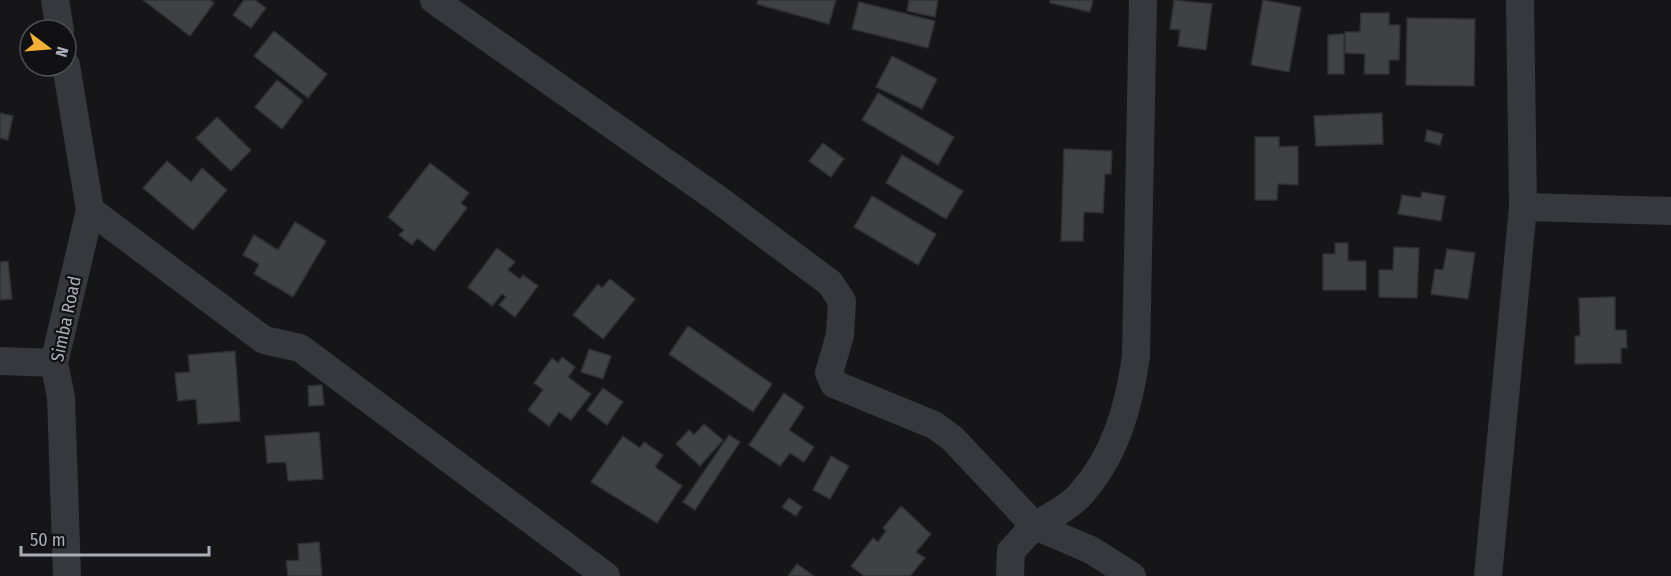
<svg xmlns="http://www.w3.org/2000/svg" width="1671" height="576" font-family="'Fira Sans Condensed',sans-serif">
<rect width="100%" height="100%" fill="#161618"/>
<!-- building -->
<g fill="#404145" stroke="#303034" stroke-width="1.5">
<polygon points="143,0 210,0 214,3 190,36"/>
<polygon points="244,0 255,0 266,8 251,28 233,15"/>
<polygon points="758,0 836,0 829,24 757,4"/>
<polygon points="909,0 938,0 935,17 907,11"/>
<polygon points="1050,0 1093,0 1090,12 1050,3"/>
<polygon points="1174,0 1212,4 1206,50 1178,46 1180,30 1170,29"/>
<polygon points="1263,0 1301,7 1289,72 1251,65"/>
<polygon points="859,2 935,21 928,48 852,29"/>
<polygon points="1361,13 1389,13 1389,25 1400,25 1399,60 1389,60 1389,74 1364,74 1365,54 1345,53 1345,32 1360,32"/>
<polygon points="1407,18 1475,19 1474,86 1406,85"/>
<polygon points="274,31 327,74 308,98 254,56"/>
<polygon points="1344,34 1344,74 1328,74 1328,35"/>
<polygon points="892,56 937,79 922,109 876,87"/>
<polygon points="277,80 303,101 282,129 255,107"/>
<polygon points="878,93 954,137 938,165 862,120"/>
<polygon points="0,113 13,116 8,140 0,138"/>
<polygon points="1382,113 1383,144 1316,146 1314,116"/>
<polygon points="217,117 251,150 231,171 196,138"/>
<polygon points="1427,130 1443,134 1440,145 1425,141"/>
<polygon points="1255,137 1279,137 1279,147 1298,146 1298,185 1278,184 1277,200 1255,200"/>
<polygon points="823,143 844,159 831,177 809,161"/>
<polygon points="1064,149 1112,151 1111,174 1105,174 1103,213 1084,212 1083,241 1061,241"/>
<polygon points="902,155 963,191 946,219 886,183"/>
<polygon points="167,161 191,182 202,168 227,190 193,230 143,188"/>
<polygon points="430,163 469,193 461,203 467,208 434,251 417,238 412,245 399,235 404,230 388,217"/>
<polygon points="1422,192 1445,196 1441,221 1398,214 1402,195 1421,198"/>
<polygon points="872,196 936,234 918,265 854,227"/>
<polygon points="295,222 326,241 293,297 254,274 259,264 243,255 254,235 278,250"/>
<polygon points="1335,243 1348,243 1348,261 1366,261 1366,290 1323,290 1323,254 1335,254"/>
<polygon points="1394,247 1419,248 1417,298 1379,297 1379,270 1393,270"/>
<polygon points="497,248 515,262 508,270 520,279 523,275 538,286 515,317 499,305 506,297 502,294 492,306 468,287"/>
<polygon points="1447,249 1475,253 1468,299 1431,294 1435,269 1443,270"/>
<polygon points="8,261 12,299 0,300 0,262"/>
<polygon points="610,279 635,299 603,339 573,315 598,284 602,288"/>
<polygon points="1615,297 1615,330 1626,330 1627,348 1621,348 1621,363 1575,364 1575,336 1580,336 1579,298"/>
<polygon points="688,326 772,384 753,412 669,354"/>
<polygon points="589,349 611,356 603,379 581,372"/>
<polygon points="235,351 240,421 198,424 196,399 178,401 175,373 190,372 188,355"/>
<polygon points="562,357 575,367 568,377 591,394 571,420 559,412 549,426 528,410 543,390 534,383 552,358 558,363"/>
<polygon points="322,385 324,405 309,406 308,386"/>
<polygon points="603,388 623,402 607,425 587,410"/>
<polygon points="784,393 804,407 789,430 814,447 804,462 790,453 780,466 749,445"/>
<polygon points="704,424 723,440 700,466 676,444 689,430 694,435"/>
<polygon points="319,432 323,479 288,481 286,462 267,463 265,436"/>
<polygon points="729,435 740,442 695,510 683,502"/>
<polygon points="623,436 640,448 644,442 663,455 655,467 682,486 657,523 591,482"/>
<polygon points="831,456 849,466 830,499 813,490"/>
<polygon points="789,498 802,507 796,516 782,507"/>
<polygon points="901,506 931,534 916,552 925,558 910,576 864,576 851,566 873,538 878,542 886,531 883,528"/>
<polygon points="319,542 322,576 288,576 286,561 299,560 298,544"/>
<polygon points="797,564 814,576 788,576"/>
</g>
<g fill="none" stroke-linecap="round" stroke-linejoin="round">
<!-- minor -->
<g stroke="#37383d" stroke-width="28">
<polyline points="55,0 60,30"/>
<polyline points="434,0 719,200 830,283 842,301 840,335 829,373 834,384 934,425 952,438 1035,526 1091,550 1132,576"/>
<polyline points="66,65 90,210 54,363 61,397 67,576"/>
<polyline points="1523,207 1671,211"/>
<polyline points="90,210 264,340 300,348 606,576"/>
<polyline points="0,361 54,363"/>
<path d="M1010,576l1,-25c8,-8 16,-19 26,-26 14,-10 30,-16 42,-29 36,-39 50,-89 57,-140l7,-356"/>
<polyline points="1488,576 1523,207 1520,0"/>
</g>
</g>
<g text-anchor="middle" stroke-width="4.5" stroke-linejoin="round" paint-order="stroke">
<!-- street labels -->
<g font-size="18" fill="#a8adb8" stroke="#111113">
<text transform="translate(66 319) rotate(-78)" y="6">Simba Road</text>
</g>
</g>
<!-- north arrow -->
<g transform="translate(48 48) rotate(106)"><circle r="28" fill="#111113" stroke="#4d4f55" stroke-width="1.5"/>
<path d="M0-4.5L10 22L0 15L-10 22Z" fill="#f2b134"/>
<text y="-9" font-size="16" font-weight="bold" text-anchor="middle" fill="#a8adb8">N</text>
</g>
<!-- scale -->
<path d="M21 546v9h188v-9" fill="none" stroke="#a8adb8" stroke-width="3"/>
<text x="30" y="546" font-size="18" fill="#a8adb8" stroke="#111113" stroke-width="4.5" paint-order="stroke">50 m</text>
</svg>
